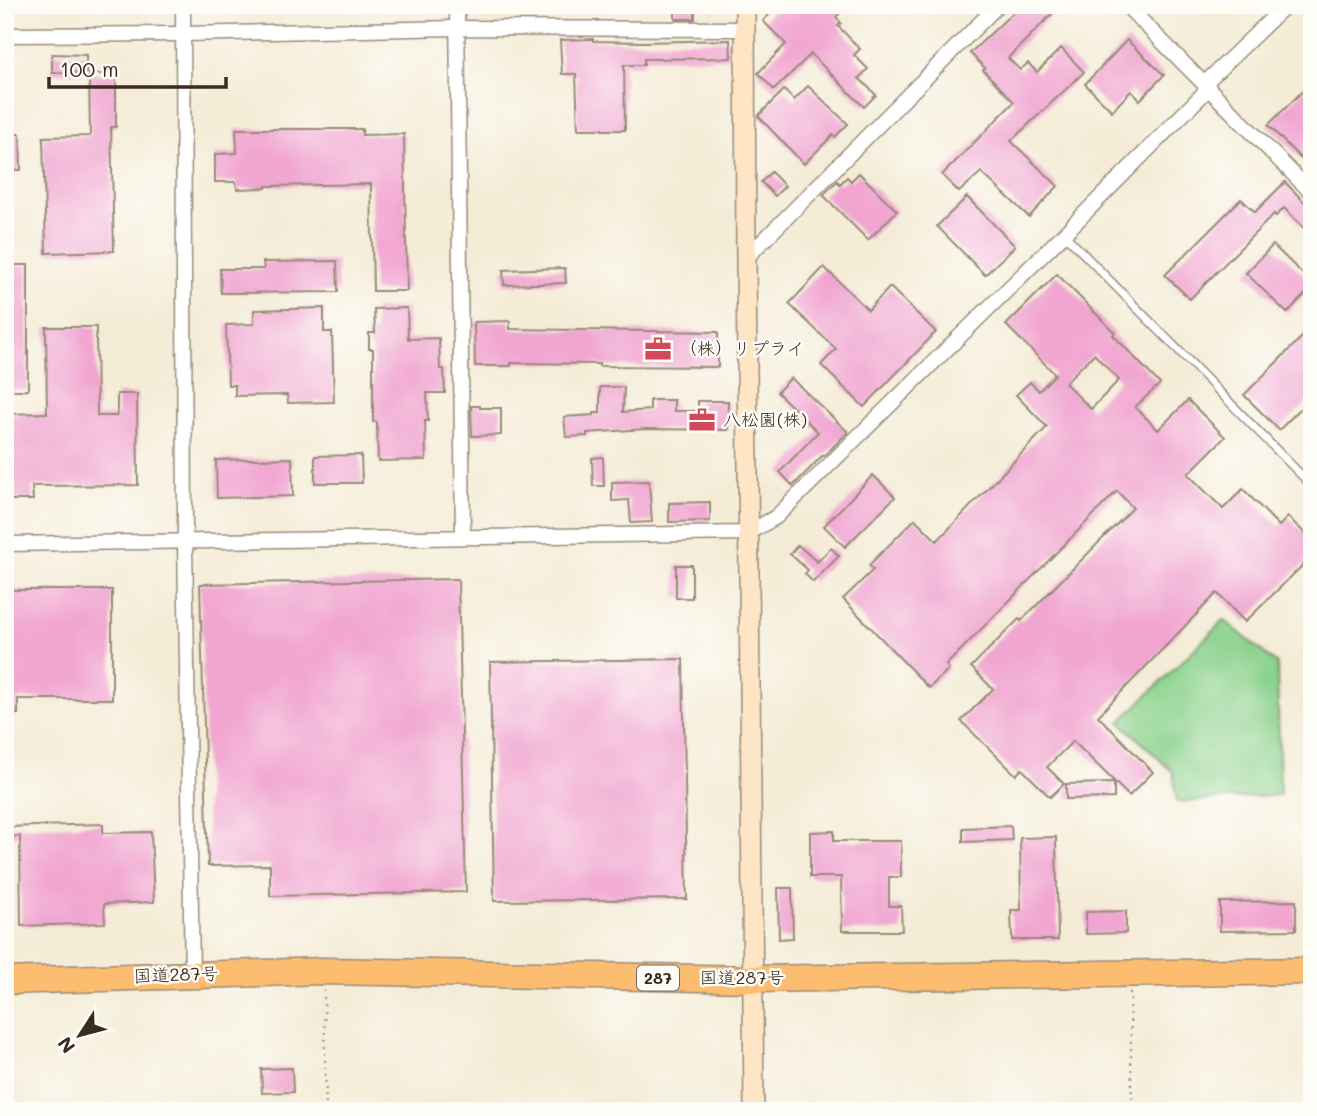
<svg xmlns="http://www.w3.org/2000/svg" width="1317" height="1116" font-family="Mali,'Klee One',sans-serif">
<rect width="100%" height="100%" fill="#fdfcf7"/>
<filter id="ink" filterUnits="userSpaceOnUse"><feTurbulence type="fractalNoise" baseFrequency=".0143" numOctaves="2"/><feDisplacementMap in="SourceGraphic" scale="14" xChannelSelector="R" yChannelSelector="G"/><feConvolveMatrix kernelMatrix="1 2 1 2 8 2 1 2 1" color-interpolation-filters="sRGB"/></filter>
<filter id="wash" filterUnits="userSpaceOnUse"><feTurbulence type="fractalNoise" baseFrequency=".00686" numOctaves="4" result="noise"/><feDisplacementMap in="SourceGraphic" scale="28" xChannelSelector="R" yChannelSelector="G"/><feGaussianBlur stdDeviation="1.57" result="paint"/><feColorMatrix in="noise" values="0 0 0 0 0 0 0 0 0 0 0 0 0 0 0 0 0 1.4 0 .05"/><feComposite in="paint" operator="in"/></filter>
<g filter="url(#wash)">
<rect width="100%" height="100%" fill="#f4ecd7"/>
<!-- green -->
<polygon fill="#8bd28d" stroke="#637e56" stroke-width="2" points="1224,620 1277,664 1280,795 1177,802 1173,772 1120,722"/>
<g id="blocks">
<!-- building -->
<g fill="#f1a6d1" fill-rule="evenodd">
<rect x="675" y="5" width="20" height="14"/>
<polygon points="778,5 848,5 836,17 841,23 838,26 860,49 854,55 868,69 859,78 876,95 864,107 811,54 774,90 758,73 786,44 763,21"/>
<polygon points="1021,5 1061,5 1008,58 1020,70 1028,63 1037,72 1061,48 1084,72 1011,141 1058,186 1029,217 981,172 959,192 942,175 1014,102 983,70 985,68 970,53"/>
<polygon points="593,39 593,41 644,42 730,40 731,58 644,59 644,65 624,65 625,130 602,130 602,129 578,129 576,74 562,74 560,40"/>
<polygon points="1127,40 1164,75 1140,100 1131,91 1112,111 1085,84"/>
<polygon points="52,54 86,55 86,73 52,73"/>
<polygon points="89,74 116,74 116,127 111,127 114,251 46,253 43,137 90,136"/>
<polygon points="1312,82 1312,170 1268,125"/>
<polygon points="808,86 848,124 835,137 833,135 804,164 758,116 784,90 794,100"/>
<polygon points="236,129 362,129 362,135 404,134 407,291 373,291 371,184 266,186 266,188 237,189 236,182 215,182 215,154 237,153"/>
<polygon points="5,134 20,134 21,170 5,170"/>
<polygon points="771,172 785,186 775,196 761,182"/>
<polygon points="859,173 897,211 868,240 823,195 837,181 840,184 847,177 851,181"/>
<polygon points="1285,182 1312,210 1312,221 1305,229 1284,208 1276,216 1274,214 1190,299 1165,275 1241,199 1255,212"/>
<polygon points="967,197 1015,246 985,275 937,226"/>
<polygon points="1273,245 1312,283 1312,287 1287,313 1246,273"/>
<polygon points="337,261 338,292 221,293 220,269 264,269 263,262"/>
<rect x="5" y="265" width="23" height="125"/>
<polygon points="824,267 868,310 890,287 936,332 864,407 821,365 836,349 789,304"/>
<polygon points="565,268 566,283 504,285 503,270"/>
<path d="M1057,274l58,59 -2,2 47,49 -25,23 23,23 30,-30 37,37 -37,37 35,35 20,-20 36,37 9,-9 24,23v16l-67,66 -28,-29 -119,123 55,56 -24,24 -56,-55 -26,26 17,17 -14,13 -28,-28 -6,6 -55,-54 32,-32 -22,-22 48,-48 2,2 112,-113 -16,-17 -171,174 3,4 -20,19 -86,-89 30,-29 -4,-5 46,-46 22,22 110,-114 -31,-32 14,-13 9,9 16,-17 -49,-49zM1094,354l25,26 -28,29 -26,-26z"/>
<polygon points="324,308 324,332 332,332 334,402 288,403 287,395 235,396 235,385 228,385 226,325 254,324 254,310"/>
<polygon points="407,308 408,339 439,338 440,369 444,369 445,393 427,393 428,421 425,421 426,460 378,461 377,422 373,422 373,349 369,349 369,333 375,333 374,309"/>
<polygon points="510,321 510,329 718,332 718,367 599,366 599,364 511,363 511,366 475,366 474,322"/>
<polygon points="46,327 96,327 97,416 117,416 117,394 137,394 138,485 32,486 33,500 5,500 5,414 47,413"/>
<polygon points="1312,327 1312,397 1279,430 1244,395"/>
<polygon points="791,378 848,432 824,456 823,455 793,486 780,472 818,432 777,392"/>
<polygon points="600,387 624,387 623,412 650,410 650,400 674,400 674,411 698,411 698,401 728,401 728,430 646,429 587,433 587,436 566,437 564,417 594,415 594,413 600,413"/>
<polygon points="471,406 480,406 480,408 501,408 501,435 472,436"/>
<polygon points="361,455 362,483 315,483 315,456"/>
<polygon points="603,457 604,486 593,486 592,458"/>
<polygon points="292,458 293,496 217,498 216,460"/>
<polygon points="873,475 895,497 845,547 824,526"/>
<polygon points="649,481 652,522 631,523 629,500 612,501 612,482"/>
<polygon points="710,502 710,521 669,522 669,503"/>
<polygon points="798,545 817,562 831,548 839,556 813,582 805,574 808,570 790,554"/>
<rect x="676" y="565" width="16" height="33"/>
<polygon points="458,579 466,892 270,896 270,865 208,866 200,584"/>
<polygon points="5,590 112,590 112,699 18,699 18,714 5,714"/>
<polygon points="683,659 687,899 494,901 490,662"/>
<polygon points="1114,783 1114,798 1066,799 1066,784"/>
<polygon points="103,824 103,833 151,832 154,902 104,904 105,923 21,926 20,836 5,837 5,827"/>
<polygon points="1011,826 1012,840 963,842 963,828"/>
<polygon points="834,831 834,841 901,841 901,877 889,877 889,906 901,906 902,931 842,931 841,877 810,877 810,832"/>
<polygon points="1056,837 1058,940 1012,940 1011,910 1021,910 1020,838"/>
<polygon points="778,888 792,888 793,938 779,939"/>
<polygon points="1296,901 1296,930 1220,931 1220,902"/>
<polygon points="1126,911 1126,933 1086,934 1086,912"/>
<polygon points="292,1068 293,1092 262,1093 261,1069"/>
</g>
</g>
</g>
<g filter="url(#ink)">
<use href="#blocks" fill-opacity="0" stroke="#988b7a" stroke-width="2"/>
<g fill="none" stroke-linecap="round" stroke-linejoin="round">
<!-- lane casing -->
<g stroke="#988b7a" stroke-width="10">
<polyline id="lane" points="1064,234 1312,486"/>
</g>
<!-- street casing -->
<g stroke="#988b7a" stroke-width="17">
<g id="street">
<polyline points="183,5 185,541 192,974"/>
<polyline points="457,5 463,536"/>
<polyline points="1126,5 1312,193"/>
<polyline points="5,35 183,34 457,28 745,29"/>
<polyline points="1204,84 1286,5"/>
<polyline points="746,258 998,5"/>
<polyline points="5,544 748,533 776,517 1064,234 1209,88"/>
</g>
</g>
<!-- secondary casing -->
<g stroke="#988b7a" stroke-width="22">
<polyline id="secondary" points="745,5 746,258 754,1111"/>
</g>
<!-- highway casing -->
<g stroke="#988b7a" stroke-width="29">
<polyline id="highway" points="5,981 324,971 753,979 1312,971"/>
</g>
<!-- path -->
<g stroke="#988b7a" stroke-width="2" stroke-dasharray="2 5" stroke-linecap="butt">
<polyline points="324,990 326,1111"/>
<polyline points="1130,992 1132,1111"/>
</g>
<!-- lane -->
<use href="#lane" stroke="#fff" stroke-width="7"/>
<!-- street -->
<use href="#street" stroke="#fff" stroke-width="14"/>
<!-- secondary -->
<use href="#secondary" stroke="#fee5c5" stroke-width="19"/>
<!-- highway -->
<use href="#highway" stroke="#fcbd6f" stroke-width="26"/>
</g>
</g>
<!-- icons -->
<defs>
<g id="office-bare" transform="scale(2.1)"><path d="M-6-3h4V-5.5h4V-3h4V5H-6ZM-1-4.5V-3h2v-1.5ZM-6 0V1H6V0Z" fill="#d1495b" stroke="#fdfcf7" stroke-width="2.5" paint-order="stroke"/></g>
</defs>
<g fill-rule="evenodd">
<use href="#office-bare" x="658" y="349"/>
<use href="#office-bare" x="702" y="420"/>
</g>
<g text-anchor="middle" stroke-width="5" stroke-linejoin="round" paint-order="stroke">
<!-- shield labels -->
<rect fill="#fdfcf7" stroke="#75695f" stroke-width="2" x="637" y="965.5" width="42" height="25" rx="5"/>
<g font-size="16" font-weight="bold" fill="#3b2a1e">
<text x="658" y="984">287</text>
</g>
<!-- poi labels -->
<g font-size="18" fill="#3b2a1e" stroke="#fdfcf7" text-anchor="start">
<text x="679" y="355">（株）リプライ</text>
<text x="723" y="426">八松園(株)</text>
</g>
<!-- street labels -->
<g font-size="18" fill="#3b2a1e" stroke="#fdfcf7">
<text transform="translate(176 975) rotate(-2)" y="6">国道287号</text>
<text x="742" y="984">国道287号</text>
</g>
</g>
<!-- margin -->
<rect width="1317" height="1116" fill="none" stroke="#fdfcf7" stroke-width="28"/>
<!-- north arrow -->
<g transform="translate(80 1035) rotate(234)" stroke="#fdfcf7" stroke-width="5" paint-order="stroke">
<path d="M0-5L12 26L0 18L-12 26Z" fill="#3b2a1e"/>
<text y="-10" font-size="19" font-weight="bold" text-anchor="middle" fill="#3b2a1e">N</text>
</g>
<!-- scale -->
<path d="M49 77v10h177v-10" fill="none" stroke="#3b2a1e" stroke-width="3.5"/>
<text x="60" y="77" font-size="21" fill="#3b2a1e" stroke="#fdfcf7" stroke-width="5" paint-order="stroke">100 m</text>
</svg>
